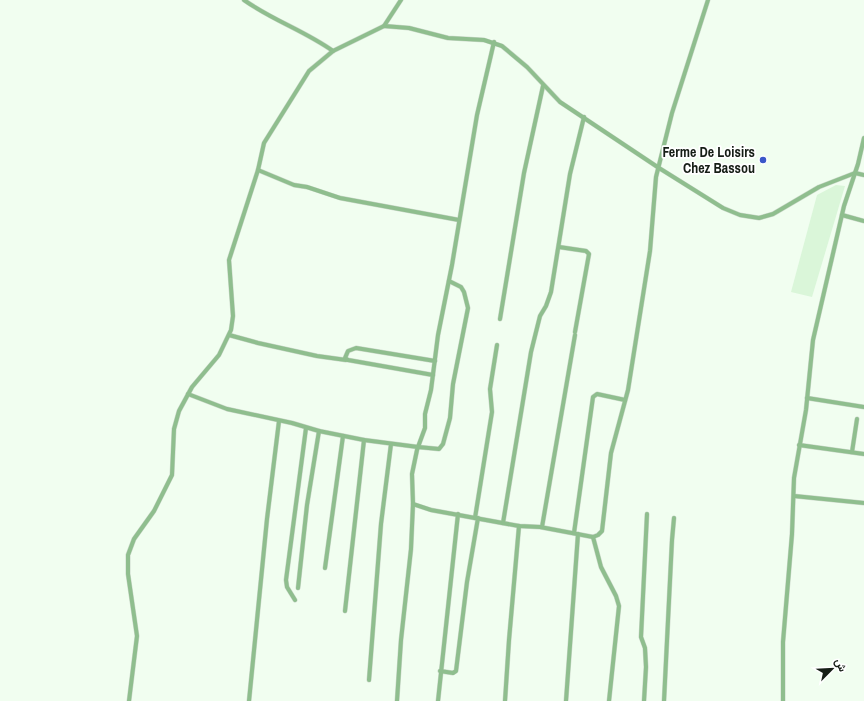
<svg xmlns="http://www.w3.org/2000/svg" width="864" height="701" font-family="'Archivo Narrow',Vazirmatn,sans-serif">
<rect width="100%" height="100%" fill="#f1fef0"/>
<!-- built -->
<polygon fill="#daf6d9" points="836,185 845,186 812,297 791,292 817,195"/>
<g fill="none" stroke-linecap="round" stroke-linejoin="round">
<!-- minor casing -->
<g stroke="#cedacd" stroke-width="5">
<g id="minor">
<path d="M244,0c28,20 61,31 89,51"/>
<polyline points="384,26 409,28 448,38 484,40 502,46 527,67 560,102 659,168 723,208 740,215 759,218 773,214 819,187 855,173 864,175"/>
<polyline points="258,170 294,185 307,187 340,198 459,220"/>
<polyline points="842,215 864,221"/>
<polyline points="559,247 586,251 589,254 575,332"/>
<polyline points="449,281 461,287 464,292 468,308 453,384 450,418 443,444 439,449 418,447 417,450 412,474 413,504 431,510 519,526 540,527 593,537 598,535 602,531 611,453 628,390 650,251 656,177 672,113 708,0"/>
<polyline points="500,319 524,173 543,86"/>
<polyline points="229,335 258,343 317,356 346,360"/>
<polyline points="433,375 348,360 345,358 348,351 356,348 435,361"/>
<polyline points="188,394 227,409 292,423 319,431 364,440 418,447 425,428 425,414 431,390 438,335 452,265 477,115 494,42"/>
<polyline points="807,398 864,407"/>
<polyline points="799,445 864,454"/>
<polyline points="852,452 857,419"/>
<polyline points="794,496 864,503"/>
<polyline points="475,518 492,412 490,389 497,345"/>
<polyline points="503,523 531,352 540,316 546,306 551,292 570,174 584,117"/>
<polyline points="542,527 575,335"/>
<polyline points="574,533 593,397 597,394 625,400"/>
<polyline points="593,537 601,567 616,596 619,606 609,701"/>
<polyline points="325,568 343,436"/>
<polyline points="298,588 307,505 319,431"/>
<polyline points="295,600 287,587 286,580 306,428"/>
<polyline points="345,611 364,440"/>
<polyline points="440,671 453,673 456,671 467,582 478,518"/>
<polyline points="369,680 381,524 391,444"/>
<polyline points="129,701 137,636 128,574 128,555 134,539 154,511 172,475 174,429 179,411 192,387 219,355 231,330 233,316 229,260 258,170 264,143 309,71 333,51 384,26 401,0"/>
<polyline points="249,701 267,519 279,421"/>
<polyline points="397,701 401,640 411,549 413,504"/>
<polyline points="438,701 458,514"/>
<polyline points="505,701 509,640 519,526"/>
<polyline points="566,701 578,534"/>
<polyline points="644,701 646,667 645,648 641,637 647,514"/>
<polyline points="664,701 672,540 674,518"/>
<polyline points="783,701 783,642 792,534 794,478 806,410 813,340 844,206 858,164 864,138"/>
</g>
</g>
<!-- minor -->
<use href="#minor" stroke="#8fbe8e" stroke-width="4"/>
</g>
<!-- markers -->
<circle fill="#3a57c9" stroke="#fff" stroke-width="1.5" cx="763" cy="160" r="4"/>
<g text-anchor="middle" stroke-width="3.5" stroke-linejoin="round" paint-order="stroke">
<!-- poi labels -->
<g font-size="14" font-weight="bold" fill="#161e16" stroke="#fff" text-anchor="end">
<text x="755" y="157">Ferme De Loisirs<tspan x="755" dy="16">Chez Bassou</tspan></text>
</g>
</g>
<!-- north arrow -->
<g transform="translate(832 669) rotate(66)" stroke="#ffffff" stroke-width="3" paint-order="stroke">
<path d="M0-3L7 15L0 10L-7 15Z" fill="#161e16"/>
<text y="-6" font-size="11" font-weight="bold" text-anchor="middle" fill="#161e16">ش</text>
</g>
</svg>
